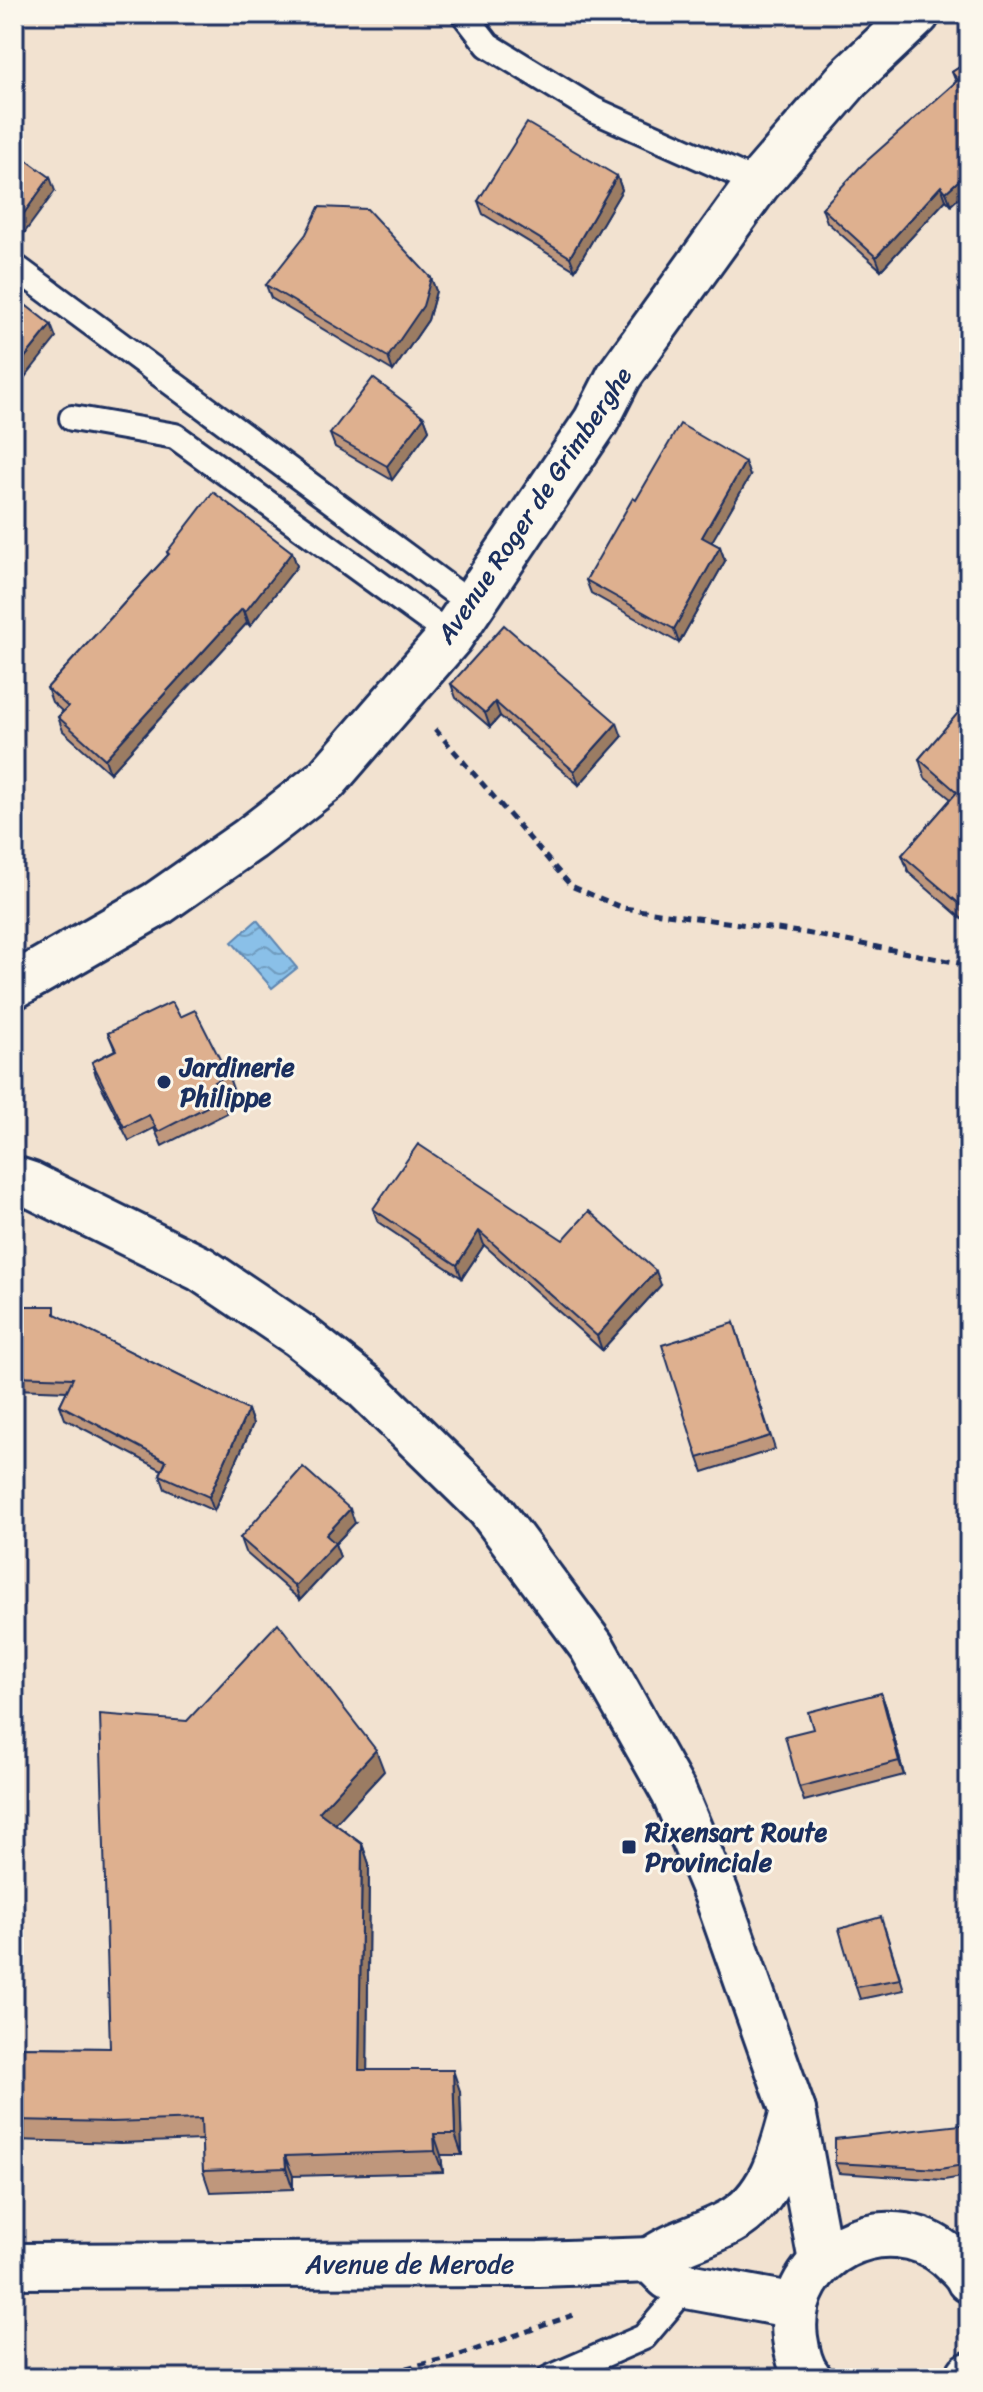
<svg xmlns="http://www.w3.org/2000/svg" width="983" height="2392" font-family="Sriracha,sans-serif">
<defs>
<pattern id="water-waves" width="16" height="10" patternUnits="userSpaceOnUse" patternTransform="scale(2)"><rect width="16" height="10" fill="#8ac0e8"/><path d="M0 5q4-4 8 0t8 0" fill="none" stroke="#709cbf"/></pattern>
</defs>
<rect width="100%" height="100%" fill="#f2e2d0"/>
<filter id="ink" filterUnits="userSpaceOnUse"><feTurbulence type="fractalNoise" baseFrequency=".0125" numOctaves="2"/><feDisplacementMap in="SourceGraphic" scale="16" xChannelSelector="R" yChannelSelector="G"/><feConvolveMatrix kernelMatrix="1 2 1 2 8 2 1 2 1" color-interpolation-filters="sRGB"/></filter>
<g filter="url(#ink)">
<!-- water -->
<polygon fill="url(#water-waves)" stroke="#5e86b1" stroke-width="2" points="257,920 297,968 272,988 232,942"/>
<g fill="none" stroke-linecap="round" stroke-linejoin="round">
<!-- service casing -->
<g stroke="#1b2f5e" stroke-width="30">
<g id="service">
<polyline points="464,14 488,45 594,110 758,183"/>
<polyline points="18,269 472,605"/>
<polyline points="72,418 175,436 451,636"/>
<polyline points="550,2378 644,2337 687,2286"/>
</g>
</g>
<!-- minor casing -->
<g stroke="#1b2f5e" stroke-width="50">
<polyline id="minor" points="14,986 157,904 250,839 326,780 451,636 596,421 619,376 758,183 849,78 917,14"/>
</g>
<!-- tertiary casing -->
<g stroke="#1b2f5e" stroke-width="50">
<g id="tertiary">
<path d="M651,2260c24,-18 52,-23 79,-38 41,-22 52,-69 63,-111"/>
<polyline points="14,2266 539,2264 651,2260 668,2277 687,2286 796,2306"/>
</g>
</g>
<!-- secondary casing -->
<g stroke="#1b2f5e" stroke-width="50">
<g id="secondary">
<polyline points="14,1179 29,1184 201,1269 299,1335 365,1387 489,1508 592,1647 674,1793 716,1893 793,2111 821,2261"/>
<path d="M809,2378c-9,-11 -12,-26 -14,-40 -11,-84 92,-135 154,-81 7,7 16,13 20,23"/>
<polyline points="968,2378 969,2375"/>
</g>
</g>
<!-- path -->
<g stroke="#1b2f5e" stroke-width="5" stroke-dasharray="8 6" stroke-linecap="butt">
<polyline points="435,729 571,886 623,908 806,933 969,965"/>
<polyline points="365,2378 460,2355 573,2315"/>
</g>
<!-- service -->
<use href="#service" stroke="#fbf7ec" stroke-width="24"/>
<!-- minor -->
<use href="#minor" stroke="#fbf7ec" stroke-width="44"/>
<!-- tertiary -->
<use href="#tertiary" stroke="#fbf7ec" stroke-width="44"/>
<!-- secondary -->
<use href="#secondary" stroke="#fbf7ec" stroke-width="44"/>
</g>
<!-- wall -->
<g fill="#bf977b" stroke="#1b2f5e" stroke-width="2">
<polygon points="969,61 951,205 946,200 881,270 827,222 822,208 956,82 952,72"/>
<polygon points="617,176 622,190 575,270 483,214 478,201"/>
<polygon points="431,278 436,291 428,320 393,371 271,298 266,285"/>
<polygon points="424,417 429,430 392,480 335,447 330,434"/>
<polygon points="750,476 711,542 720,547 725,561 679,643 591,593 586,580 636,500"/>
<polygon points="167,552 292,552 297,566 250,626 247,623 110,773 63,731 58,717 63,712 52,702 47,688 168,555"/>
<polygon points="451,684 622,737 579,785 500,716 490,727 456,698"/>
<polygon points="969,702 969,925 909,873 902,855 951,799 925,778 919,759"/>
<polygon points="180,1017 228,1075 233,1089 220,1095 227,1113 162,1146 154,1128 129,1141 96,1076 92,1062 115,1050 108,1033"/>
<polygon points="373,1209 563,1240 661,1285 602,1350 484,1245 462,1278 378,1222"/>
<polygon points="14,1306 58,1316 248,1410 253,1424 214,1511 165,1489 160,1475 162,1470 65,1419 60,1405 67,1391 14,1389"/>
<polygon points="734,1323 775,1449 703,1472 698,1458"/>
<polygon points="355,1523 335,1544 340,1557 300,1600 245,1552 240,1538"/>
<polygon points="881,1693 886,1707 904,1775 804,1801 799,1787 813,1729"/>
<polygon points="384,1771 335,1824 362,1844 369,1864 367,2070 460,2091 462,2155 441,2155 443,2172 293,2176 293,2189 210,2192 203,2171 202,2140 120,2143 14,2140 14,2047 110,2048"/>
<polygon points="885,1929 904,1990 860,1999 856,1987"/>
<polygon points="969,2124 969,2176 944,2180 839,2173 835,2163"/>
</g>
<!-- shaded-wall -->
<g fill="#9b7b64" stroke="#1b2f5e" stroke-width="2">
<polygon points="969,171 969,189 951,205 946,192"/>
<polygon points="617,176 622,190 575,270 570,257"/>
<polygon points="50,177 55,191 14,247 14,227"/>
<polygon points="941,186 946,200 881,270 876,257"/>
<polygon points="431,278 436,291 428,320 393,371 388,357"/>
<polygon points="51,325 56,338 14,391 14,371"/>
<polygon points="424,417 429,430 392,480 387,466"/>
<polygon points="745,462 750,476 707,550 702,537"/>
<polygon points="720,547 725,561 679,643 674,629"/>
<polygon points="292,552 297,566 250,626 245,612"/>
<polygon points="242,609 247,623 110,773 105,759"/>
<polygon points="495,702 500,716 490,727 485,713"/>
<polygon points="617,723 622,737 579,785 574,771"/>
<polygon points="479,1231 484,1245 462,1278 457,1265"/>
<polygon points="656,1271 661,1285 602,1350 597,1336"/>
<polygon points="248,1410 253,1424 214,1511 209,1497"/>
<polygon points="350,1509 355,1523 335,1544 340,1557 300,1600 295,1586 326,1535"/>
<polygon points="881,1693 886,1707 904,1775 899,1761"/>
<polygon points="376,1750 384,1771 327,1833 319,1812"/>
<polygon points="362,1844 369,1864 367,2091 359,2070"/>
<polygon points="453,2070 460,2091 462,2155 455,2134"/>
<polygon points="434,2134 441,2155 443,2172 435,2151"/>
<polygon points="285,2156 293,2176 293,2189 286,2168"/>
</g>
<!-- building -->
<g fill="#deb08f" stroke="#1b2f5e" stroke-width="2">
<polygon points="969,61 969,171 946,192 941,186 876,257 822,208 861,166 958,80 952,72"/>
<polygon points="527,123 617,176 570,257 478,201"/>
<polygon points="14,151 50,177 14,227"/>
<polygon points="319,207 367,209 431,278 423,306 388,357 266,285 306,234"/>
<polygon points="14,296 51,325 14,371"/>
<polygon points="373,378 424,417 387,466 330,434"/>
<polygon points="680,424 745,462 702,537 720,547 674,629 586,580 633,498 636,500"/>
<polygon points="213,492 292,552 245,612 242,609 105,759 58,717 68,707 47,688 169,554 167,552"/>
<polygon points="504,625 617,723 574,771 495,702 485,713 451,684"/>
<polygon points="968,701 969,702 969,912 902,855 957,792 919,759"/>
<polygon points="172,1002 180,1017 195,1010 228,1075 214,1082 222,1099 158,1132 149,1115 124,1127 92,1062 116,1050 108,1033"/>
<polygon points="418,1144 563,1240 589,1211 656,1271 597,1336 479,1231 457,1265 373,1209"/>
<polygon points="14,1306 55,1306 55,1314 248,1410 209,1497 160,1475 166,1461 60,1405 73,1378 14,1376"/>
<polygon points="734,1323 770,1436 698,1458 662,1345"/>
<polygon points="303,1467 350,1509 326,1535 335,1543 295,1586 240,1538"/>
<polygon points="278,1623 376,1750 319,1812 362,1844 359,2070 453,2070 455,2134 434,2134 435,2151 285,2156 286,2168 203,2171 201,2119 112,2122 14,2120 14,2047 110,2048 100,1714 187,1721"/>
<polygon points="881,1693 899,1761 799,1787 785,1736 813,1729 808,1712"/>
<polygon points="881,1917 900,1979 856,1987 839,1929"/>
<polygon points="969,2124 969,2164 940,2169 835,2163 835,2139"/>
</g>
</g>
<!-- markers -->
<g fill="#1b2f5e" stroke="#fbf7ec" stroke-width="3">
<circle cx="164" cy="1082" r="8"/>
<rect x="621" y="1839" width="16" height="16" rx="4"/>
</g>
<g text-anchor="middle" stroke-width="6" stroke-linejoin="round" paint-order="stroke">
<!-- street labels -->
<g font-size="26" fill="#1b2f5e" stroke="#fbf7ec">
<text transform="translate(534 505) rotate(-56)" y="9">Avenue Roger de Grimberghe</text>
<text x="410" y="2273">Avenue de Merode</text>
</g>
<!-- poi labels -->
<g font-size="26" font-weight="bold" fill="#1b2f5e" stroke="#fbf7ec" text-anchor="start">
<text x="180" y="1076">Jardinerie<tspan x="180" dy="30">Philippe</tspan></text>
<text x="645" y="1841">Rixensart Route<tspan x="645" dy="30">Provinciale</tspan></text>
</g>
</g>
<!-- margin -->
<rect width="983" height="2392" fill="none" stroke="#fbf7ec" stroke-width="48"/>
<rect x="24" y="24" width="935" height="2344" fill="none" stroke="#1b2f5e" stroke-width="3" filter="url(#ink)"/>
</svg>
